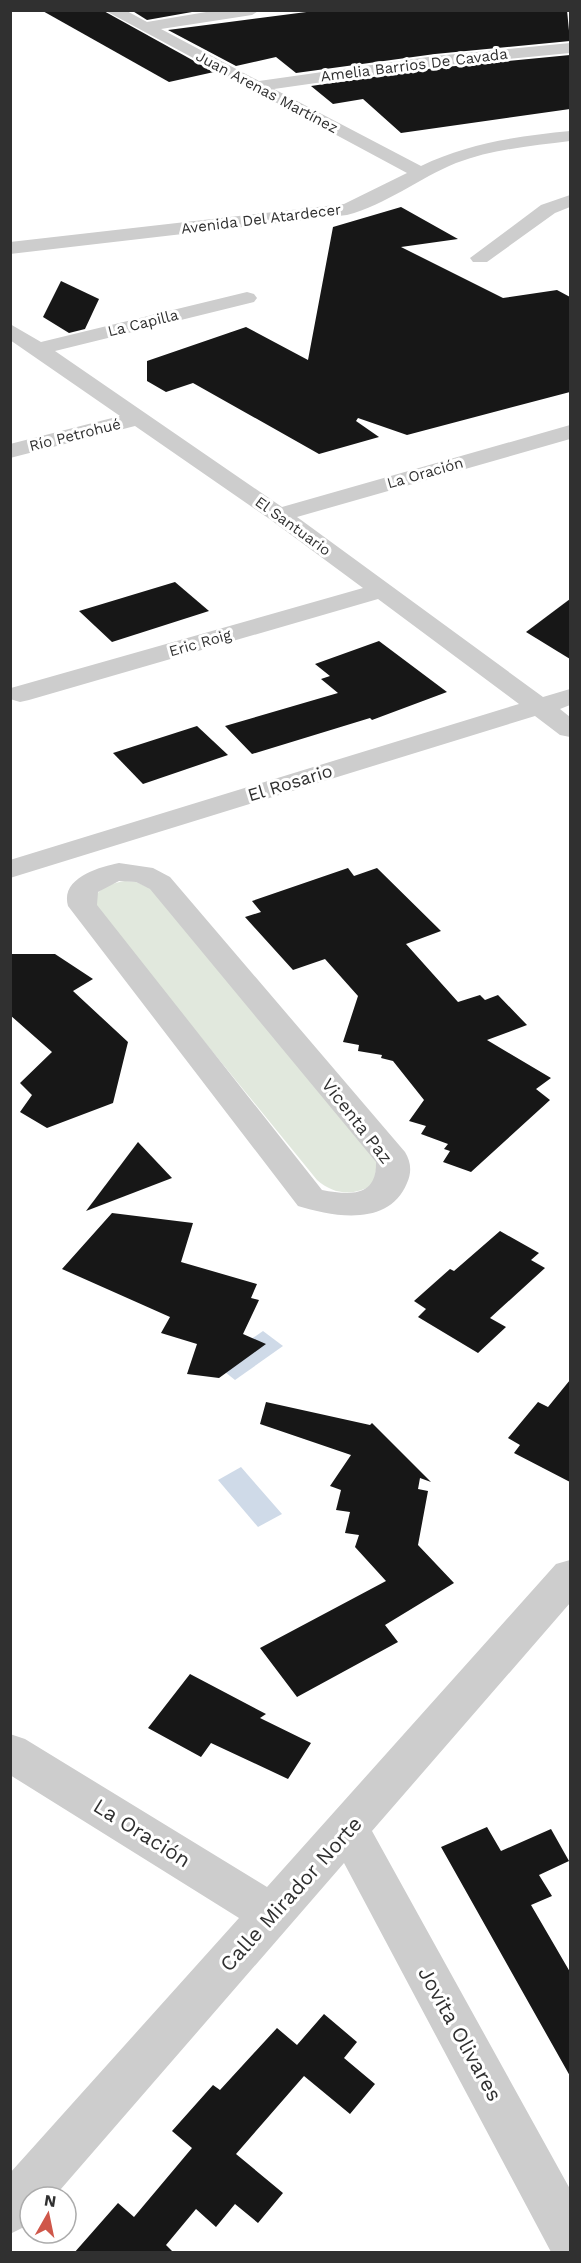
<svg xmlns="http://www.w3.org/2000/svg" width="581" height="2263" font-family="'Work Sans',sans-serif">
<rect width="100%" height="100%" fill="#fff"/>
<!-- green -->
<path fill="#e1e8dd" d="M125,881l11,1 16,7 226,271 -5,25c-20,11 -39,10 -56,-5l-219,-269 -4,-13c6,-11 19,-15 31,-17z"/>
<!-- water -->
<g fill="#cfdae8">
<polygon points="263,1331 283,1346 235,1380 215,1364"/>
<polygon points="241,1467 282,1514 258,1527 218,1480"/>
</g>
<!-- building -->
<g fill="#171717">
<polygon points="41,10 102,10 214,72 169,82"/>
<polygon points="131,10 192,10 192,12 147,20"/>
<polygon points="322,10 567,10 570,41 435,54 296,73 276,57 236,66 168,30"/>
<polygon points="570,55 570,109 401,133 363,99 333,104 311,86 435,68"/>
<polygon points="401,207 458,239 401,247 503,298 557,290 570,297 570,392 407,435 358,418 356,421 379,437 319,454 193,383 166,392 147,381 147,361 246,327 308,360 333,227"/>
<polygon points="61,281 99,299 85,329 69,333 43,317"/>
<polygon points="175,582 209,611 112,642 79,611"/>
<polygon points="570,599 570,659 526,632"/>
<polygon points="379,641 447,692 372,720 370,718 252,754 225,726 338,693 321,679 330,676 315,664"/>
<polygon points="197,726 228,755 143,784 113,753"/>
<polygon points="348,868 354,876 377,868 441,931 406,944 458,1002 480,995 485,1000 498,995 527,1025 487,1040 551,1078 536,1089 550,1100 471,1172 443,1162 450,1151 444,1149 448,1144 421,1134 426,1126 409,1121 424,1100 393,1061 381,1058 382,1055 358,1051 359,1045 343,1042 358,996 325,959 293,970 245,917 261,912 252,901"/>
<polygon points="10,954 55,954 93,979 73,991 128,1042 113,1103 47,1128 20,1112 32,1095 20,1083 52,1052 10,1015"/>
<polygon points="138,1142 172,1178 86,1211"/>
<polygon points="112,1213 193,1223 181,1262 257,1284 251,1298 259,1300 243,1334 266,1344 219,1378 187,1374 197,1344 161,1333 170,1317 62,1269"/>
<polygon points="500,1231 539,1253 531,1260 545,1268 490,1318 506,1327 478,1353 418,1317 426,1309 414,1301 450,1269 454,1271"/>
<polygon points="570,1380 570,1482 514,1453 520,1445 508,1438 538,1402 548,1407"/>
<polygon points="266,1402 370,1425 372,1423 431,1482 420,1478 418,1489 428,1491 418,1545 454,1583 385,1625 398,1642 297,1697 260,1648 386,1581 355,1547 359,1535 345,1533 350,1512 336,1510 341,1490 330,1486 351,1455 260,1424"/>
<polygon points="190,1674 266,1714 260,1718 311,1743 288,1779 211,1743 201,1757 148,1728"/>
<polygon points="487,1827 501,1851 551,1829 569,1861 539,1875 552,1896 531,1905 570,1972 570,2076 441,1847"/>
<polygon points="324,2014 357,2042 344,2058 375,2084 350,2114 304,2076 236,2154 283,2193 258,2223 235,2204 216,2227 196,2209 166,2245 174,2253 74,2253 118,2203 134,2217 192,2148 172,2131 213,2085 220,2090 277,2028 297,2045"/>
</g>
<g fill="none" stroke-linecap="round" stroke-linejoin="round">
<!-- minor -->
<g fill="#cdcdcd" fill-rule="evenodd">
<path d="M104,10h21l22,12 71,-12h42l-8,5 -91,14 98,52 176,-25 135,-13v10l-135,13 -161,23 147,77c47,-23 98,-30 149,-35v10c-38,5 -77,8 -114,22 -37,15 -70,42 -109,52l-337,39v-12l334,-38 63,-31z"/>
<polygon points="570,195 570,207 555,213 487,262 473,262 470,258 541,205"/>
<polygon points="247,292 254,294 257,298 254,302 55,351 282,507 570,425 570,439 297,517 543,697 570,689 570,705 560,709 570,717 570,737 560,735 535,716 10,878 10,860 519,704 378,599 29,700 20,702 10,699 11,688 363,588 271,520 135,426 10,458 10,444 120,416 10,340 10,324 41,342"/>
<path d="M119,863l34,5 17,9 235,275c6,10 7,20 2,31 -18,44 -73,34 -109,23l-230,-300c-8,-28 31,-39 51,-43zM119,881l17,1 14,7 226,273c1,36 -27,33 -54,28l-225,-285 1,-13z"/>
<polygon points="570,1560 570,1603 372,1831 570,2189 570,2252 551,2252 344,1863 54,2197 30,2197 30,2224 10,2234 10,2173 239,1918 10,1775 10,1734 25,1739 267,1887 556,1564"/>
</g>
</g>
<g text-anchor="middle" stroke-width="6" stroke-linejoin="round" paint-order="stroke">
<!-- far-street labels -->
<g font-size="15" fill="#303030" stroke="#fff">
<text transform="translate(414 65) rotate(-7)" y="5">Amelia Barrios De Cavada</text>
<text transform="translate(267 92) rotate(28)" y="5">Juan Arenas Martínez</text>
<text transform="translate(261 219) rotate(-7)" y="5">Avenida Del Atardecer</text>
<text transform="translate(143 323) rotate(-14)" y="5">La Capilla</text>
<text transform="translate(75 435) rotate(-14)" y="5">Río Petrohué</text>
<text transform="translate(425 473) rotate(-16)" y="5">La Oración</text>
<text transform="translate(293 526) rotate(36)" y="5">El Santuario</text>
<text transform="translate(200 643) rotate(-16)" y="5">Eric Roig</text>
</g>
<!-- street labels -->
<g font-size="18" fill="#303030" stroke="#fff">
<text transform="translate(290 783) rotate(-17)" y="6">El Rosario</text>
<text transform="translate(357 1121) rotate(52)" y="6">Vicenta Paz</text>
</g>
<!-- near-street labels -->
<g font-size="21" fill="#303030" stroke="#fff">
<text transform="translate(142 1833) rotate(32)" y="7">La Oración</text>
<text transform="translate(291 1894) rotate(-48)" y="7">Calle Mirador Norte</text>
<text transform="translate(460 2034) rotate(61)" y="7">Jovita Olivares</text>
</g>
</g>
<!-- border -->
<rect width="581" height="2263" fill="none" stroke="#303030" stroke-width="24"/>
<!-- north arrow -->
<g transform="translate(48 2215) rotate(9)"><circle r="28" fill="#ffffff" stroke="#acacac" stroke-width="1.5"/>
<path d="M0-4.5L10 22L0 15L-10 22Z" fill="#cf574a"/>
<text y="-9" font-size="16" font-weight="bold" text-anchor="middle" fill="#303030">N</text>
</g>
</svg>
